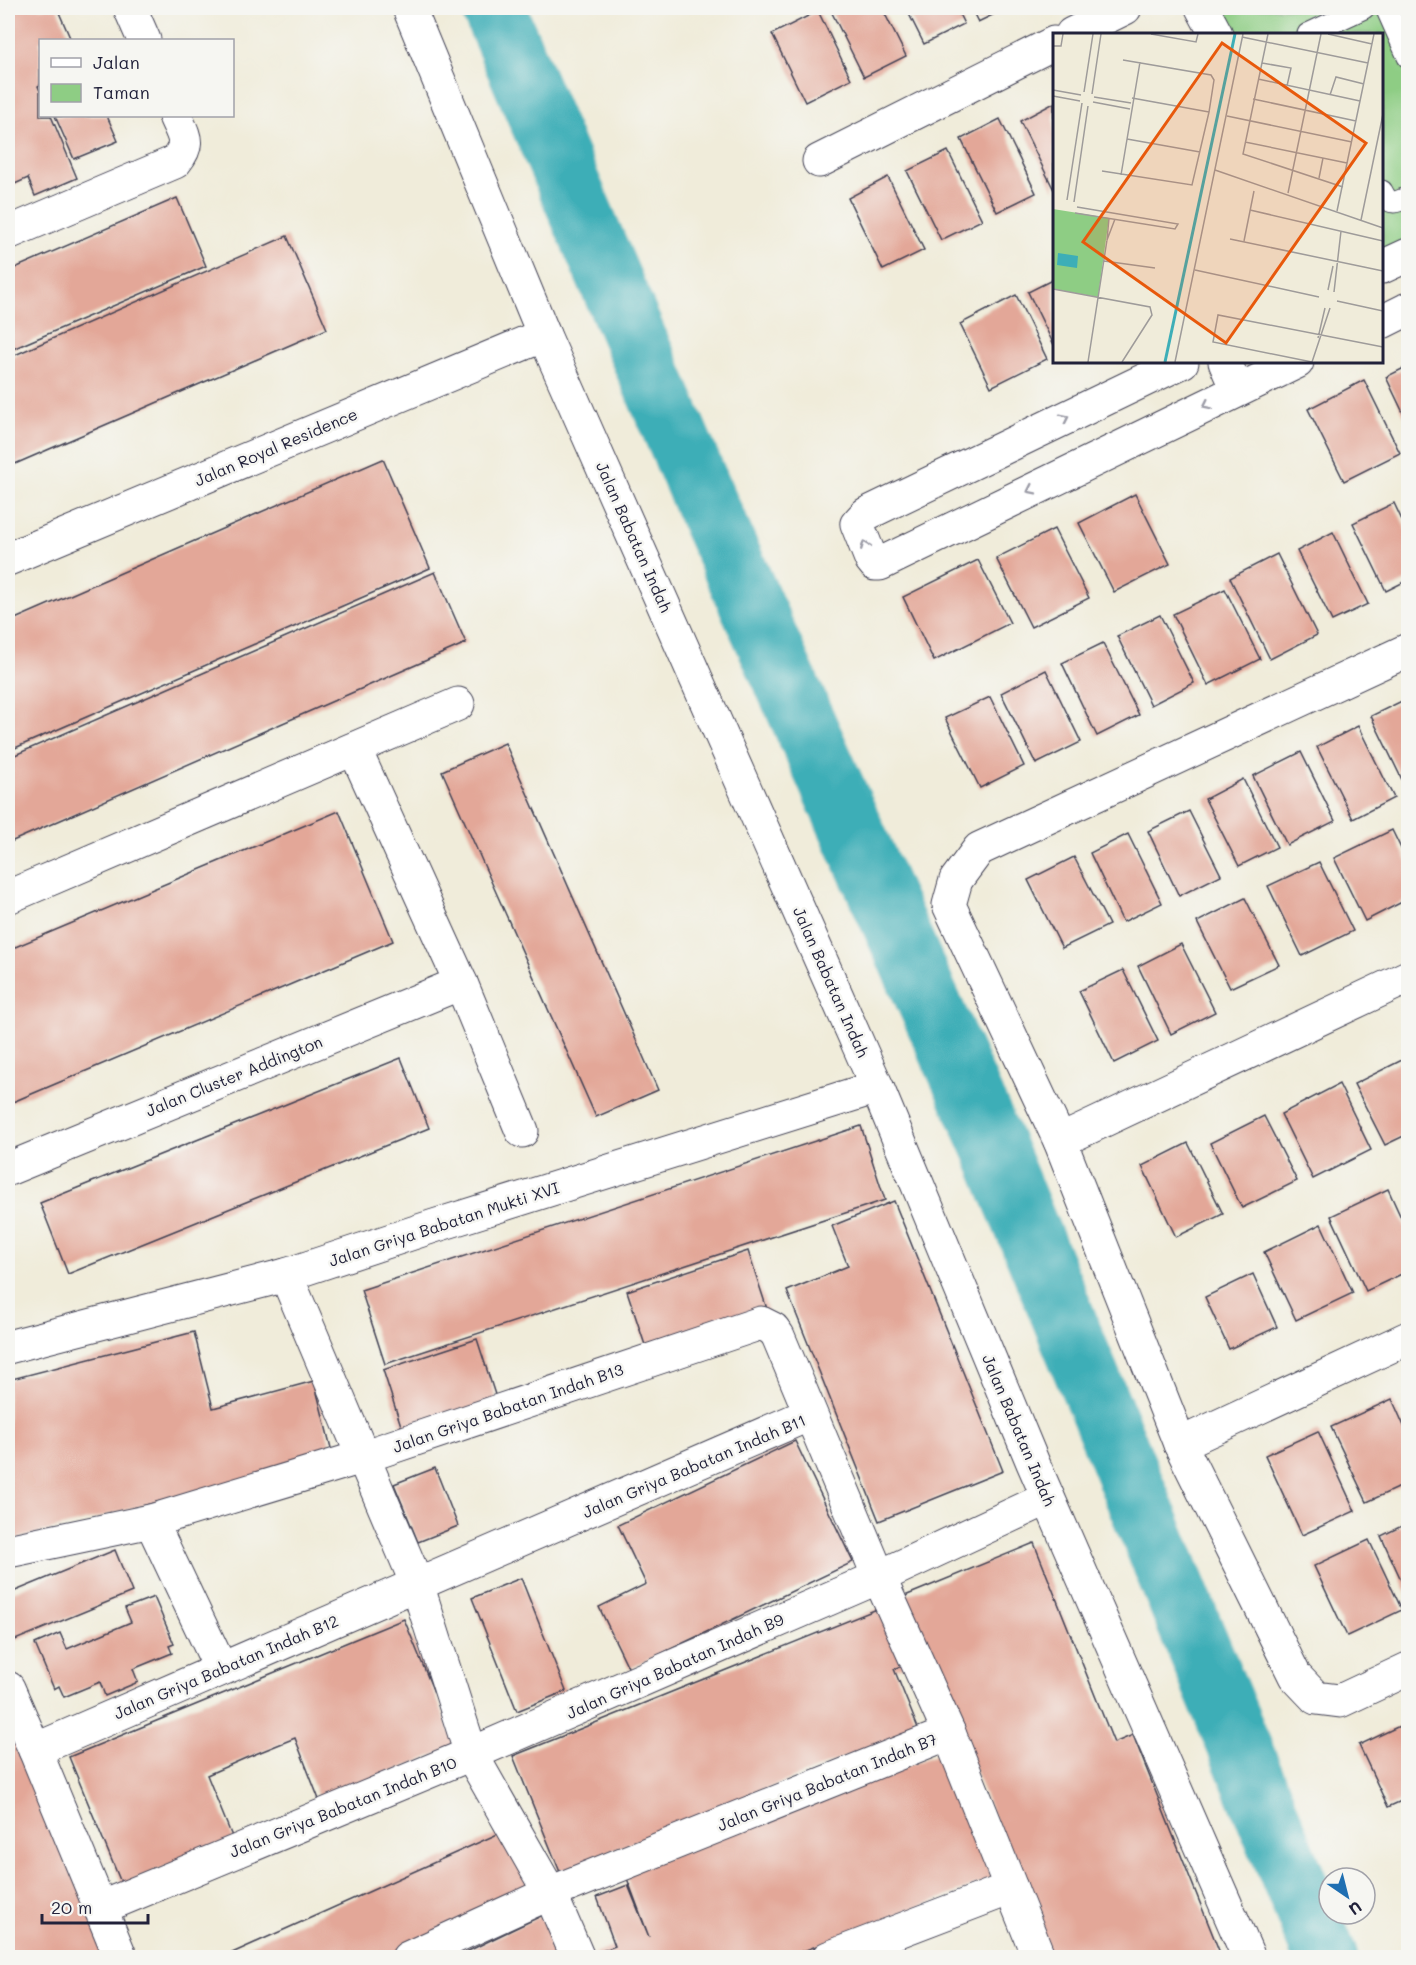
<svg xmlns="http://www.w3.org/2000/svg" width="1416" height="1965" font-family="Mali,sans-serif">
<rect width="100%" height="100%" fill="#f6f6f2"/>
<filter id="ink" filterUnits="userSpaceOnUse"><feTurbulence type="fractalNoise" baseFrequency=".0167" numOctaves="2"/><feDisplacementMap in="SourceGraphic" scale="12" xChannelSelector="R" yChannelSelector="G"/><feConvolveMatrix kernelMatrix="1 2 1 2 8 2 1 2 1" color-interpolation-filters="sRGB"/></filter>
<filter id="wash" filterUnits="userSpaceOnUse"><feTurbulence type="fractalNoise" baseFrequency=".008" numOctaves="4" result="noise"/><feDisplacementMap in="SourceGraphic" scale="24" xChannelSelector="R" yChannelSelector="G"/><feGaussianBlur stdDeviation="1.35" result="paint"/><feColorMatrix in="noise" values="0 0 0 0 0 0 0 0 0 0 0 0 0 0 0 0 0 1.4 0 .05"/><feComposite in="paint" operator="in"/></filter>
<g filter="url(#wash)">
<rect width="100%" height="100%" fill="#f0ecda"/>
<!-- green -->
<polygon fill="#8ecd84" stroke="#587860" stroke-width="1.5" points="1202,8 1408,8 1408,255 1382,267 1382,34 1216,34"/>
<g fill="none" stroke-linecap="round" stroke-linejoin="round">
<!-- river -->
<polyline stroke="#3daeb7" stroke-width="64" points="493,8 703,497 994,1148 1326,1958"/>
</g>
<g id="blocks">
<!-- building -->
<g fill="#e3a798">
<polygon points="17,8 57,8 71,40 40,40 40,85 38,86 40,91 40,116 51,116 77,178 35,196 28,178 8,187 8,12"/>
<polygon points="833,8 882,8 906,56 864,77 830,9"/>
<polygon points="906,8 956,8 964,24 924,44"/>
<polygon points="971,8 1007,8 978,22"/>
<polygon points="818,11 851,79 805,102 772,34"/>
<polygon points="1054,103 1054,190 1020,121"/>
<polygon points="55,116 107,116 118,141 74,159"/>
<polygon points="1000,119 1036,193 997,212 961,139"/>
<polygon points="948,151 982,220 941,240 907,171"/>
<polygon points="888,177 924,250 883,270 848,198"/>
<polygon points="177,198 206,266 8,351 8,271"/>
<polygon points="287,236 327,329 8,467 8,358"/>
<polygon points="1054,279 1054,345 1028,292"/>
<polygon points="1016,295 1047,359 991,387 960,324"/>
<polygon points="1408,366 1408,423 1386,377"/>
<polygon points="1364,380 1400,453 1344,481 1308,409"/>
<polygon points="383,459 430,568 8,751 8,622"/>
<polygon points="1135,494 1170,564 1114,592 1079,523"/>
<polygon points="1394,503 1408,533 1408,580 1386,591 1353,523"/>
<polygon points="1054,529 1089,598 1031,627 996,558"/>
<polygon points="1333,532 1368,604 1332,621 1297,551"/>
<polygon points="1277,554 1317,635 1270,659 1230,578"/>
<polygon points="978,560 1010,623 934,661 903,597"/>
<polygon points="435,572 466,643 8,843 8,758"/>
<polygon points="1225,589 1260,659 1208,685 1173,614"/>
<polygon points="1160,615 1194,683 1151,705 1117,636"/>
<polygon points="1103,643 1139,715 1097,736 1062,663"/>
<polygon points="1046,670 1081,742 1036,764 1001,693"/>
<polygon points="990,697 1024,766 980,788 945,718"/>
<polygon points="1408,698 1408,792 1371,716"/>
<polygon points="1358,726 1394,798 1353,819 1317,747"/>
<polygon points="505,743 658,1090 596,1117 442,771"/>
<polygon points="1301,752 1335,821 1287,845 1253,776"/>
<polygon points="1243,779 1277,847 1239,866 1205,799"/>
<polygon points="339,811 393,941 8,1104 8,950"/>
<polygon points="1189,811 1221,875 1179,896 1148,831"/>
<polygon points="1392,830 1408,863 1408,899 1365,921 1334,858"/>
<polygon points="1128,834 1162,903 1123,922 1090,853"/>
<polygon points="1074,857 1109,925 1062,948 1028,880"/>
<polygon points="1319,862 1353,931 1302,956 1268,886"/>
<polygon points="1245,898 1279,965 1230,988 1197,922"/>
<polygon points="1181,944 1215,1012 1171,1034 1138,966"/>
<polygon points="1123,970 1158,1041 1114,1063 1079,991"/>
<polygon points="1408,1057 1408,1134 1385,1145 1354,1084"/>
<polygon points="401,1058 429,1128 68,1274 40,1203"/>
<polygon points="1339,1084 1371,1150 1313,1179 1281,1114"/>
<polygon points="1264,1116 1297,1181 1242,1208 1210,1143"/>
<polygon points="861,1126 885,1200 385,1364 361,1290"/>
<polygon points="1188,1143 1223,1214 1176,1237 1142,1166"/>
<polygon points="1388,1189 1408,1233 1408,1271 1366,1291 1331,1216"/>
<polygon points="894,1201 1003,1471 879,1521 787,1291 848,1266 832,1226"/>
<polygon points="1321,1224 1353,1293 1296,1320 1264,1252"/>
<polygon points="748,1251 769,1315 648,1354 627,1291"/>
<polygon points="1253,1274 1277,1327 1229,1349 1205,1297"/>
<polygon points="194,1332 213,1408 314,1381 333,1456 8,1541 8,1380"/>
<polygon points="477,1339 499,1407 405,1438 383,1370"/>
<polygon points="1392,1399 1408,1435 1408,1483 1367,1502 1331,1427"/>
<polygon points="1318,1431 1355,1511 1302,1535 1265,1455"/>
<polygon points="795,1441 853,1562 629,1669 599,1607 646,1584 618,1525"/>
<polygon points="435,1468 458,1526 418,1542 394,1484"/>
<polygon points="1408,1523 1408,1595 1381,1536"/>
<polygon points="1369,1540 1402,1610 1347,1636 1314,1566"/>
<polygon points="1034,1543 1114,1743 1133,1735 1222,1958 1050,1958 905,1596"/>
<polygon points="115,1550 132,1592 8,1643 8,1594"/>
<polygon points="521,1578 566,1691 517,1711 472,1598"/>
<polygon points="154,1597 174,1644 169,1646 172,1653 133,1669 138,1682 105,1696 100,1682 64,1697 59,1686 54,1689 35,1644 60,1633 67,1649 131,1622 125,1608"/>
<polygon points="882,1607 905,1665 894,1669 918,1728 560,1872 513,1756"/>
<polygon points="404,1619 456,1746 320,1802 295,1738 248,1757 207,1775 233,1839 122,1885 69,1757"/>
<polygon points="1408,1722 1408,1798 1388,1807 1359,1745"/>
<polygon points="15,1728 112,1958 8,1958 8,1731"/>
<polygon points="944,1752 992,1879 785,1958 595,1958 594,1954 615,1946 597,1897 628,1885 649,1937 625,1873"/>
<polygon points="511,1828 539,1889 388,1958 221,1958"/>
<polygon points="543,1915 563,1958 454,1958 495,1938"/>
</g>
</g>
</g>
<g filter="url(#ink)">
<use href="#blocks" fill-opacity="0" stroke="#414053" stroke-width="1.5"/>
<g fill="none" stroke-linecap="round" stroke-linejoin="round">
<!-- service casing -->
<g stroke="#414053" stroke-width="23">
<g id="service">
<polyline points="1386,8 1408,57"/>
<polyline points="1308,34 1364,8"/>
<path d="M1382,191c7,15 14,12 26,6"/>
</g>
</g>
<!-- minor casing -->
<g stroke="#414053" stroke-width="35">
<g id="minor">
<polyline points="130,8 144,40"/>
<polyline points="409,8 544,335 877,1087 1033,1463 1249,1958"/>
<polyline points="1202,8 1216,34"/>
<polyline points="1072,34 1125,8"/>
<polyline points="819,161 1054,43"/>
<path d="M8,233l167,-71c16,-19 9,-25 0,-46"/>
<polyline points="1382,267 1408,255"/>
<polyline points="1382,322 1408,309"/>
<polyline points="1182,362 866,514 857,524 871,559 875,564 880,564 1297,362"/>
<polyline points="1225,362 1237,390"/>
<polyline points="8,559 544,335"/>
<polyline points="1408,650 979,849 956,880 949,905 1060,1141 1180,1444 1295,1676 1316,1698 1340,1701 1408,1669"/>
<polyline points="355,750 461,983 522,1131"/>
<polyline points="8,897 458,704"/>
<polyline points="1060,1141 1408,977"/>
<polyline points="8,1169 461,983"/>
<polyline points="286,1275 417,1584 471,1754 550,1893 578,1958"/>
<polyline points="8,1347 286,1275 434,1226 877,1087"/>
<polyline points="1180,1444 1408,1338"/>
<polyline points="151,1521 221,1669"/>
<polyline points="8,1551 151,1521 362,1457 761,1323 773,1329 778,1336 879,1577 949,1733 1039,1958"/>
<polyline points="8,1688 35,1750 121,1958"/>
<polyline points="35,1750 810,1414"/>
<polyline points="100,1908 471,1754 879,1577 1048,1498"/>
<polyline points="408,1958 550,1893 949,1733"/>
<polyline points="828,1958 1011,1888"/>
</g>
</g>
<!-- service -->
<use href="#service" stroke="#fff" stroke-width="21"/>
<!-- minor -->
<use href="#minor" stroke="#fff" stroke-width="33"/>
</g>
<!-- one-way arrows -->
<defs><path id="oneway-chevron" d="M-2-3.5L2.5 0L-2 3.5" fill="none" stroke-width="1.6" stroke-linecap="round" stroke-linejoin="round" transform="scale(1.5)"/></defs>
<g stroke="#9c9ca7">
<use href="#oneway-chevron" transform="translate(1207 405) rotate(154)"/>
<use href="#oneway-chevron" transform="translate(1065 418) rotate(-26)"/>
<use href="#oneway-chevron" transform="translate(1031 490) rotate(154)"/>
<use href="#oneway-chevron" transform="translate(865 545) rotate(-111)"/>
</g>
</g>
<g text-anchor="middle" stroke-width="5" stroke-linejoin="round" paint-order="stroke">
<!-- street labels -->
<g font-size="16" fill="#22223b" stroke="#f6f6f2">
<text transform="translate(276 447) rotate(-23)" y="6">Jalan Royal Residence</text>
<text transform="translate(634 537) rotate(66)" y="6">Jalan Babatan Indah</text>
<text transform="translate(831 982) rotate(66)" y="6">Jalan Babatan Indah</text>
<text transform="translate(234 1076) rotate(-22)" y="6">Jalan Cluster Addington</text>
<text transform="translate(444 1224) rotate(-18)" y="6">Jalan Griya Babatan Mukti XVI</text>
<text transform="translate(508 1408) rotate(-19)" y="6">Jalan Griya Babatan Indah B13</text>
<text transform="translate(1019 1430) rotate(67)" y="6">Jalan Babatan Indah</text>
<text transform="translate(694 1466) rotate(-23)" y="6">Jalan Griya Babatan Indah B11</text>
<text transform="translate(675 1666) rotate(-24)" y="6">Jalan Griya Babatan Indah B9</text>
<text transform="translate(226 1667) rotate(-23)" y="6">Jalan Griya Babatan Indah B12</text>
<text transform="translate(827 1782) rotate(-22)" y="6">Jalan Griya Babatan Indah B7</text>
<text transform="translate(343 1807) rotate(-22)" y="6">Jalan Griya Babatan Indah B10</text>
</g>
</g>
<!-- overview -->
<g transform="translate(1053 33)">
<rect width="330" height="330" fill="#f0ecda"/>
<path d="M0,176l56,9 -11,79 -45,-8z" fill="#8ecd84"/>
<path d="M5,220l20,3 -1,12 -20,-3z" fill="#3daeb7"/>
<path fill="none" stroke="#3daeb7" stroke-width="3" d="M112,329l70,-328"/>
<path fill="none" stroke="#9e9b9a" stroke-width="1.5" d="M98,1l45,8 2,-8M215,1l-25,120 100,33M275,1l44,10M189,4l126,26M0,13h8l2,-12M209,30l29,5 -4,18M205,46l102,22M0,57l28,5M31,59l9,-58M39,61l9,-60M277,62l6,-18 28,7M0,63l27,5M41,64l37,6M79,65l77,14M200,66l103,22M40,69l37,7M174,83l125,26M74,106l73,13M192,109l102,21M162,137l168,58M49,138l90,14 17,-73 5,-32 -3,-5 -88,-15M68,142l19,-113M266,145l4,-20M235,160l33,-159M14,167l15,-97M21,169l14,-96M197,177l133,31M284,178l37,-177M22,180l100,16 3,-5 -101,-17M56,185l-2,22 8,-21M308,187l22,-106M177,206l153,32M191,208l10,-50M51,228l51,7M142,237l124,27M0,256l97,18 2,8 -30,47M275,257l5,-24M281,259l7,-61M284,268l46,10M265,305l7,-30M35,329l19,-122M122,329l68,-328M259,329l-99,-20 5,-27 165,32M259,329l18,-54"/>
<path fill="#e8590c" fill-opacity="0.15" stroke="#e8590c" stroke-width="3" d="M169,10l144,100 -140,200 -143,-101z"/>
<rect width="330" height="330" fill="none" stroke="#22223b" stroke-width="3"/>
</g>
<!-- margin -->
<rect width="1416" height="1965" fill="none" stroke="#f6f6f2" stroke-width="30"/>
<!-- legend -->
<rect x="39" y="39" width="195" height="78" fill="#f6f6f2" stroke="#a1a1a9" stroke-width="1.5"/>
<rect x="51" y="58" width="30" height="9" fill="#ffffff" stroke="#a1a1a9" stroke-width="1.5"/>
<text x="93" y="69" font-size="18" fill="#22223b">Jalan</text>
<rect x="51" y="84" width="30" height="18" fill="#8ecd84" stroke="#a1a1a9" stroke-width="1.5"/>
<text x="93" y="99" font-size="18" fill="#22223b">Taman</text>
<!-- north arrow -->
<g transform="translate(1347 1896) rotate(145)"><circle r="28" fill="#f6f6f2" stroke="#a1a1a9" stroke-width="1.5"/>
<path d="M0-4.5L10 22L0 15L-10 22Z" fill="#1f6fb2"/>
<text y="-9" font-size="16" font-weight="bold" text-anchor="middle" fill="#22223b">U</text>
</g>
<!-- scale -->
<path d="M42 1914v9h106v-9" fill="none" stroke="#22223b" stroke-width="3"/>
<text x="51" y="1914" font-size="18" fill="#22223b" stroke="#f6f6f2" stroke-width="4.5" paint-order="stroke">20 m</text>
</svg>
